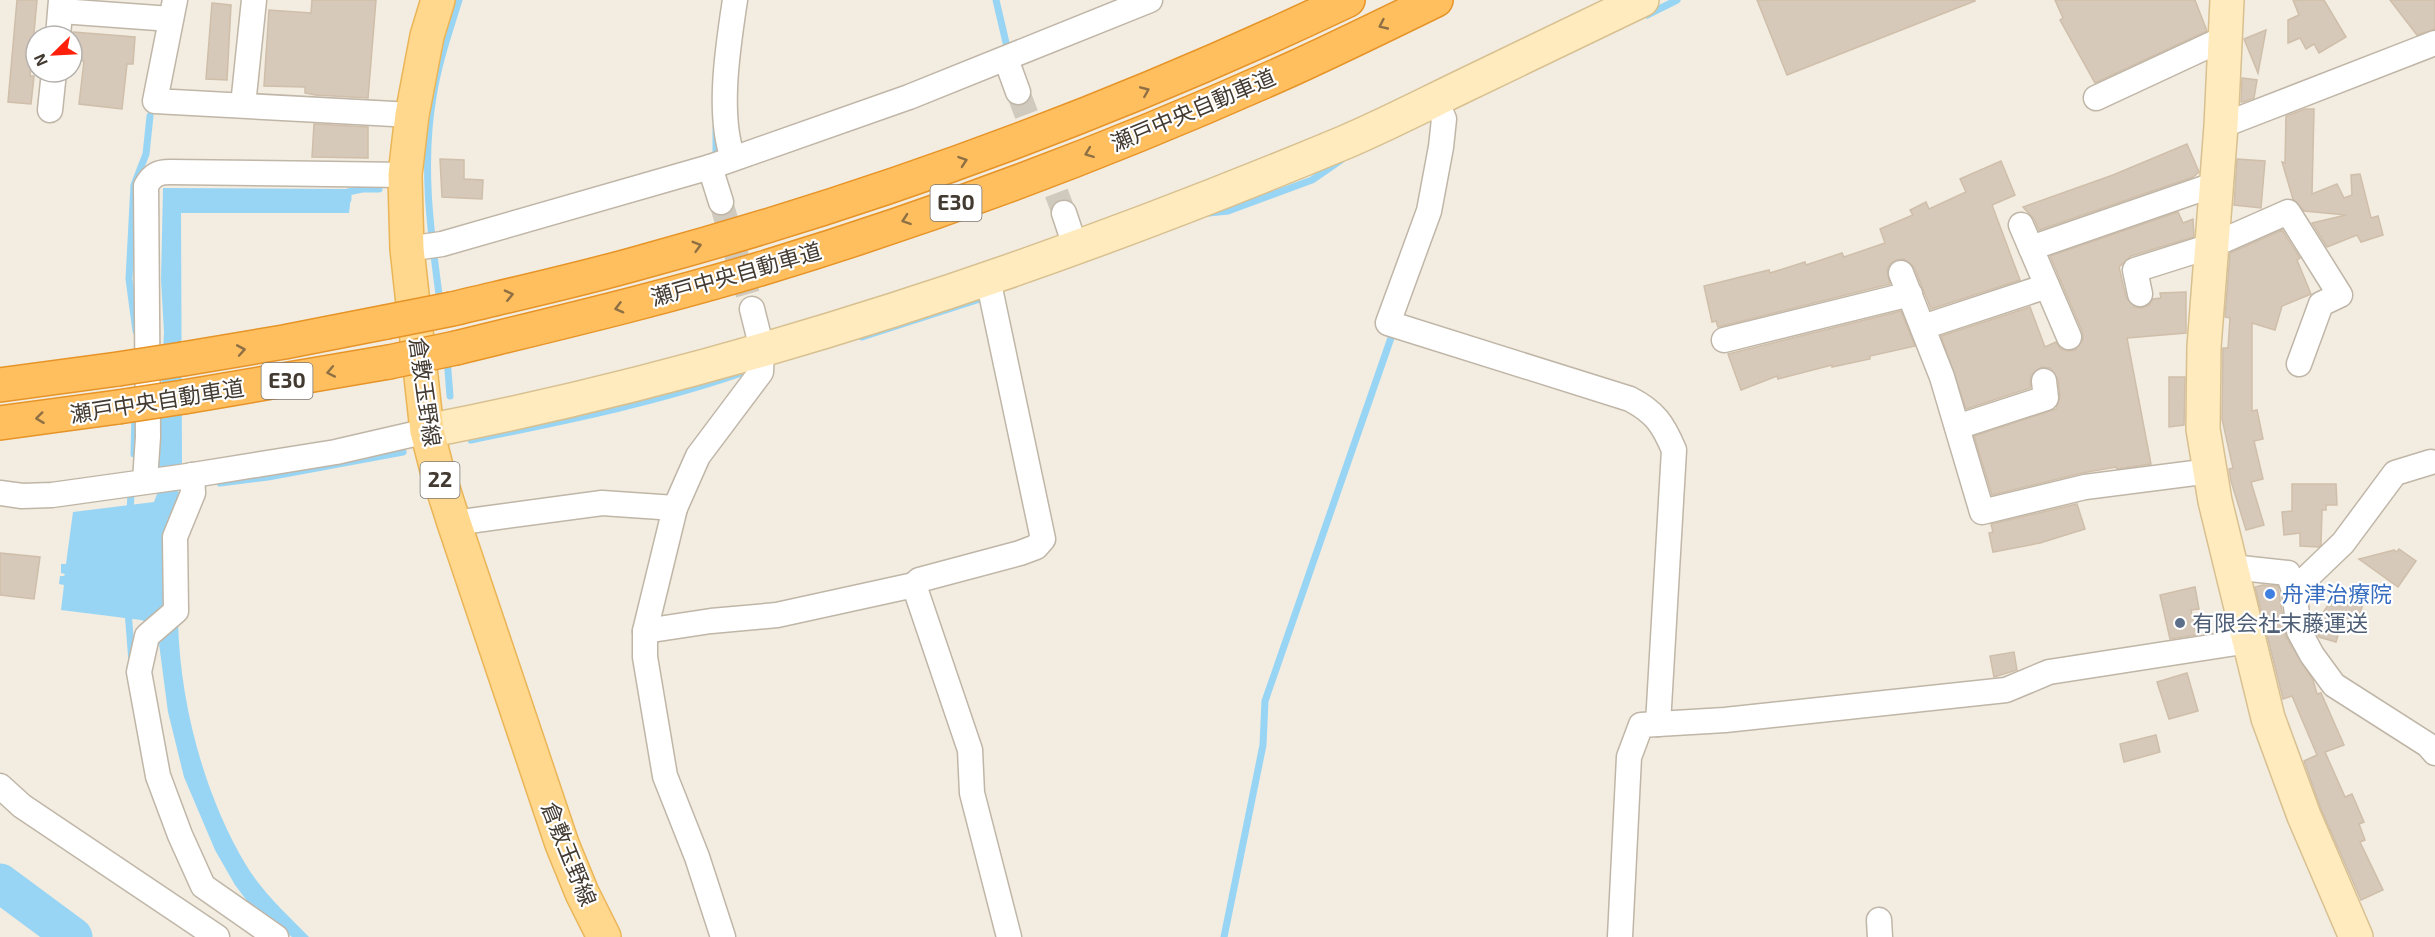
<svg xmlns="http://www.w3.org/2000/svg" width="2435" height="937" font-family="'Exo 2','Noto Sans JP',sans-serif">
<rect width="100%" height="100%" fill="#f2ece1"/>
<!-- water -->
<path fill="#98d5f4" d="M163,188l185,1 3,7 -2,17h-168l1,249 -4,29 6,8c-2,40 -6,82 -6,123 2,81 26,173 68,243 16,27 42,50 63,72h-17l-41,-31 -16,-21 -20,-35 -31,-73 -16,-65 -10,-76 -11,-14 -6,-2 -80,-10 3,-25 -5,-1 1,-8h4l1,-2 -4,-1v-9h5l7,-52 81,-10 3,-8 7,-162 -3,-52z"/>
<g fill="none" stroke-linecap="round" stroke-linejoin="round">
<!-- stream -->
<g stroke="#98d5f4" stroke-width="7">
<polyline points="996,0 1007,47"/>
<polyline points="1647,15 1677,0"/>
<polyline points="716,128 716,152"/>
<polyline points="348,199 348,192 362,189 379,189"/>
<polyline points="1209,213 1228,211 1312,180 1341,160"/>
<path d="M440,302c-9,-68 -19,-136 -7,-205 5,-33 16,-65 26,-97"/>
<polyline points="136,331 129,279 134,185 146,154 150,116"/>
<polyline points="862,337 983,298"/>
<polyline points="447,358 450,396"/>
<path d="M471,440c93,-19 189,-38 279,-70"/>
<polyline points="134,454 135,414"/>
<polyline points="220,483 268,477 403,452"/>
<polyline points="130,511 131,494"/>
<polyline points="128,611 132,662"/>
<polyline points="1224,937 1263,745 1265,701 1392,335"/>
</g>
<!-- river -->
<polyline stroke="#98d5f4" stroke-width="39" points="0,883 73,937"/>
</g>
<!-- building -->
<g fill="#d7c9b9" stroke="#cfbea9" stroke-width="1.5">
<polygon points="17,0 37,0 30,76 34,76 31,104 8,102"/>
<polygon points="312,0 376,0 368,98 315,95 305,93 305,87 264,86 269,10 311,13"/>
<polygon points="1757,0 1975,0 1975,1 1787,75"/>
<polygon points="2055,0 2195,0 2207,31 2095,83 2060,20 2063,18"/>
<polygon points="2293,0 2324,0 2346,37 2319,53 2314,44 2306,49 2300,38 2288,43 2288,20 2299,15"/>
<polygon points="2390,0 2435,0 2435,29 2417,35"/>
<polygon points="212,3 231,5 227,80 206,79"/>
<polygon points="2266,30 2258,73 2244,39"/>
<polygon points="73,32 135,37 133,64 127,64 122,109 79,104 84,61 72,60"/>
<polygon points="2242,78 2257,80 2254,98 2243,102 2241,102"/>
<polygon points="2305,109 2314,109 2312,194 2337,184 2344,198 2352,195 2351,175 2360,174 2371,218 2378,216 2383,235 2361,242 2357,235 2327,247 2312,223 2346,215 2304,211 2293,199 2282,162 2285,163 2286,116"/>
<polygon points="314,124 368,127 368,158 312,157"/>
<polygon points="2187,144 2199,172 2193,177 2039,230 2034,219 2023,207 2113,175"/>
<polygon points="440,159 464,160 464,179 483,180 482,199 442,197"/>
<polygon points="2237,159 2265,161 2261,208 2234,205"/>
<polygon points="2001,161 2015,195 1992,205 2020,280 1931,309 1914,267 1904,259 1896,260 1890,264 1887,270 1890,284 1718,327 1716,321 1712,322 1704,286 1769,270 1770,273 1805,262 1806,265 1842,253 1844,257 1885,243 1880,229 1913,215 1910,210 1926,202 1929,209 1966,192 1960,179"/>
<polygon points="2178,212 2183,223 2193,219 2194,237 2131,256 2119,267 2126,297 2135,307 2142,308 2149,305 2153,299 2161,298 2160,293 2186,292 2186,333 2127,338 2151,464 2117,469 2116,467 2082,473 1992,495 1974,436 2056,409 2060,397 2058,379 2050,368 2042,367 2031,375 2030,388 1966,409 1941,336 2030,307 2045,347 2056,342 2061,349 2068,351 2075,350 2083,339 2082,331 2050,256"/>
<polygon points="2282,230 2300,258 2297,260 2311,294 2282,306 2275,330 2252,323 2252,411 2257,410 2263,439 2254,441 2263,479 2251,482 2264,525 2246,530 2231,481 2229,469 2233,468 2222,419 2223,348 2228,348 2230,318 2225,317 2230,253"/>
<polygon points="1901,311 1915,346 1870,356 1870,359 1832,367 1832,365 1778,379 1777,376 1741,390 1728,354"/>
<polygon points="2169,377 2185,377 2184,425 2169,427"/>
<polygon points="2292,484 2336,484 2337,505 2326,505 2326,510 2322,510 2321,545 2319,547 2300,546 2300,533 2284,535 2282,512 2292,511"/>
<polygon points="2077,504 2085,529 2040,543 1993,552 1989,533 1993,532 1991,524"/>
<polygon points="2399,549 2416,561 2398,587 2359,559 2394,550 2397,552"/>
<polygon points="0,553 40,557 34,599 0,595"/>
<polygon points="2263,585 2278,586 2286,637 2313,680 2317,694 2321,693 2344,745 2325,752 2345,797 2352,794 2364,822 2359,824 2365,840 2360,842 2383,890 2361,900 2321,809 2304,761 2317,755 2292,696 2283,699 2255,587"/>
<polygon points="2195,587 2199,609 2191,610 2196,635 2170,639 2160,595"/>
<polygon points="2335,595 2363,603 2356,630 2341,625 2336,642 2319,637 2313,627"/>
<polygon points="2014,652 2017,670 1994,677 1990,656"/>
<polygon points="2187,673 2198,711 2169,719 2157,682"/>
<polygon points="2156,735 2160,752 2124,762 2120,744"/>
</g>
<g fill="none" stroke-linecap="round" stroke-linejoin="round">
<!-- street-tunnel -->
<g stroke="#cfc9be" stroke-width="24" stroke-dasharray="24 12" stroke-linecap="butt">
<polyline points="1018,92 1064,213"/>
<polyline points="721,202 752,309"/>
</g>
<!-- street casing -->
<g stroke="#c0b6a7" stroke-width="27">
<g id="street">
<polyline points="175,0 155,101 412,115"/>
<polyline points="61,11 171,19"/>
<polyline points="58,36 61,0"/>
<polyline points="1006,59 1018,92"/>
<polyline points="2096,98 2225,38"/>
<path d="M1435,99l9,20 -3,28 -12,64 -41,112 242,76c25,13 33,25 44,51l-16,274"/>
<polyline points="243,105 254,0"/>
<polyline points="50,110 54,72"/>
<polyline points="2221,126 2435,43"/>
<path d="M733,158c-16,-43 -5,-112 2,-158"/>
<polyline points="710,167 721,202"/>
<polyline points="1064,213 1076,249"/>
<polyline points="2021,225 2069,337"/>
<polyline points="2031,248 2216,184"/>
<polyline points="407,249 442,244 710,167 909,97 1150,0"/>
<polyline points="1901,273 1942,377 1982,512 2085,487 2210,471"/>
<polyline points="2140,294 2135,270 2211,246 2288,212 2340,295 2321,304 2299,364"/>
<polyline points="1923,327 2047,286"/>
<polyline points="1724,340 1910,294"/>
<polyline points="1957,427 2046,398 2044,381"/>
<polyline points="192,475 193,493 175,537 176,611 147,636 139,672 158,776 180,835 203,886 276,937"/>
<path d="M145,480l3,-43 -2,-251c6,-11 12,-14 24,-14l235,3"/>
<polyline points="0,493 22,496 52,495 181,477 336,452 427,431"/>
<polyline points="454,523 602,503 675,508"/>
<polyline points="2232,569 2241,568 2288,573 2294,590 2299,631 2312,655 2334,685 2428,745 2435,753"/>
<polyline points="914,585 919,580 1020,553 1036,547 1043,539 988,279"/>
<polyline points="2294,590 2343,543 2395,473 2431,462"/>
<polyline points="645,631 711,621 777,615 914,585 970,750 972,793 1009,937"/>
<polyline points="0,786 22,806 217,937"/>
<polyline points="1879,920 1880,937"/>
<polyline points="723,937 697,857 665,776 645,657 645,631 675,508 698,456 761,372 762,349 752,309"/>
<polyline points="1620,937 1629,757 1641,725 1725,720 2006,690 2049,672 2249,641"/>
</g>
</g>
<!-- secondary casing -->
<g stroke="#d8c090" stroke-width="36">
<g id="secondary">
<polyline points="2227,0 2221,126 2204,347 2203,429 2215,501 2268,718 2304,816 2356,937"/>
<path d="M427,431c315,-61 621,-165 916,-288 38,-16 75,-35 112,-53 62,-30 124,-60 187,-90"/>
</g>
</g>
<!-- primary casing -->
<g stroke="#eab557" stroke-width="36">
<polyline id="primary" points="438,0 427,36 412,115 405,175 406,215 407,249 427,431 437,470 454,523 562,844 582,893 604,937"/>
</g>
<!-- highway casing -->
<g stroke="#e69427" stroke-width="36">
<g id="highway">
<path d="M452,309c63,-15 127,-29 190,-47 243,-66 479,-154 706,-262"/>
<path d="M456,348c102,-25 204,-49 304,-79 182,-55 361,-123 534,-201 48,-22 95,-45 142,-68"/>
<polyline points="183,359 284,342 386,322"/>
<polyline points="0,385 118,369"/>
<polyline points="184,397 389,362"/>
<polyline points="0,423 118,407"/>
</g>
</g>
<!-- street -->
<use href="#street" stroke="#fff" stroke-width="24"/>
<!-- secondary -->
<use href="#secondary" stroke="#ffebbe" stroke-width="33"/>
<!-- primary -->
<use href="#primary" stroke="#ffd78d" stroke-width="33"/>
<!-- highway -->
<use href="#highway" stroke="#ffbf5f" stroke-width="33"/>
<!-- highway-bridge casing -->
<g stroke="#e69427" stroke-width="36" stroke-linecap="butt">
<g id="highway-bridge">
<polyline points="386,322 452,309"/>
<polyline points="389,362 456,348"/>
<polyline points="118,369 183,359"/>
<polyline points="118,407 184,397"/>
</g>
</g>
<!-- highway-bridge -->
<use href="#highway-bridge" stroke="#ffbf5f" stroke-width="33"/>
</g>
<!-- one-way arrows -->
<defs><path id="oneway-chevron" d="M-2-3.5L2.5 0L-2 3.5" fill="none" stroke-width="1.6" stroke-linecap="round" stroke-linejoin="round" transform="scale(1.5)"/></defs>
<g stroke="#8e7044">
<use href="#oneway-chevron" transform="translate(1383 25) rotate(155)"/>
<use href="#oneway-chevron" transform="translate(1145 91) rotate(-23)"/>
<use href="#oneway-chevron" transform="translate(1089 153) rotate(159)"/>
<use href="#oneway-chevron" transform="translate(963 161) rotate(-19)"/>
<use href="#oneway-chevron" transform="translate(906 220) rotate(161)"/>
<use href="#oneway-chevron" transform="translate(697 246) rotate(-16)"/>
<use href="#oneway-chevron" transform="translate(509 295) rotate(-13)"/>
<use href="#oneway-chevron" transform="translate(619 308) rotate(165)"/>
<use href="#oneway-chevron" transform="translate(241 350) rotate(-10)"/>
<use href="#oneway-chevron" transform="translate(331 372) rotate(169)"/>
<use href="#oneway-chevron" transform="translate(40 418) rotate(173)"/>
</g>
<!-- markers -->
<circle fill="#3f7fe0" stroke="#fff" stroke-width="2" cx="2270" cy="594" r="6"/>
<circle fill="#5c6f8a" stroke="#fff" stroke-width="2" cx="2180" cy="623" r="6"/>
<g text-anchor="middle" stroke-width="4.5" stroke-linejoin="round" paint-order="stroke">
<!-- shield labels -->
<g fill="#fff" stroke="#7b7670" stroke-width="1.5">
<rect x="930.5" y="185" width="51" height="36" rx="4.5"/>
<rect x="261.5" y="363" width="51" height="36" rx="4.5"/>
<rect x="420.5" y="462" width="39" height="36" rx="4.5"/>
</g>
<g font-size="21" font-weight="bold" fill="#433b32">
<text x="956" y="210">E30</text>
<text x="287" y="388">E30</text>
<text x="440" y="487">22</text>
</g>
<!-- street labels -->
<g font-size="22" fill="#433b32" stroke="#fff">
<text transform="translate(1193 110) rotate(-23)" y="8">瀬戸中央自動車道</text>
<text transform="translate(736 274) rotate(-16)" y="8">瀬戸中央自動車道</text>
<text transform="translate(425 392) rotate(82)" y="8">倉敷玉野線</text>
<text transform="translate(157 401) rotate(-9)" y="8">瀬戸中央自動車道</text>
<text transform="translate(569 854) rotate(68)" y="8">倉敷玉野線</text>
</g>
<!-- shop labels -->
<g font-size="22" fill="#366cbe" stroke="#fff" text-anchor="start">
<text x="2282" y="602">舟津治療院</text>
</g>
<!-- service labels -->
<g font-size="22" fill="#4e5e75" stroke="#fff" text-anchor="start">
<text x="2192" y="631">有限会社末藤運送</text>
</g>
</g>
<!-- north arrow -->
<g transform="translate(54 54) rotate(246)"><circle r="28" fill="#ffffff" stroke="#b4b1ad" stroke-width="1.5"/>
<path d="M0-4.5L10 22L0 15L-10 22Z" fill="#ff200b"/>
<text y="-9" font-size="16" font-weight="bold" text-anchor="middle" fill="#433b32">N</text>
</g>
</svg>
